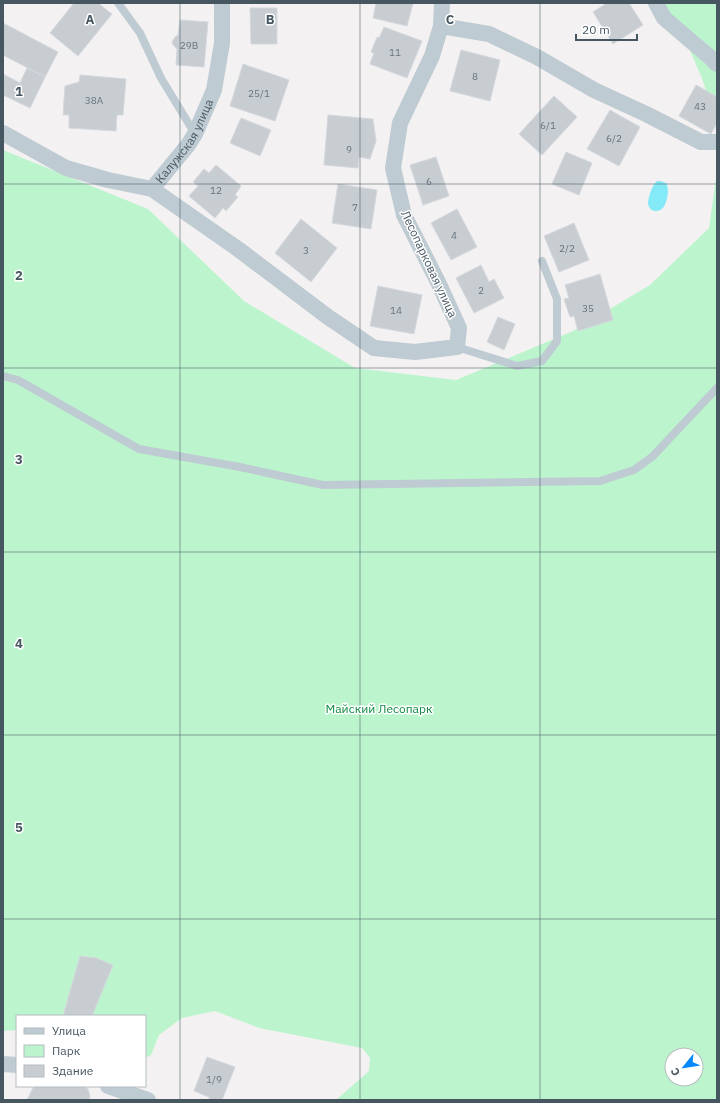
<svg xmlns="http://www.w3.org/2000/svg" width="720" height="1103" font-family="'IBM Plex Sans',sans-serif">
<rect width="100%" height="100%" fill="#f4f1f2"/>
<!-- green -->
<g fill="#bcf5cd" fill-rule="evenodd">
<polygon points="662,3 717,3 717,129 703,81 680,27"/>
<path d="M3,150l145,59 96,92 111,67 101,12 117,-49 77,-46 59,-57 8,-57v929h-381l33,-29 1,-13 -8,-10 -103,-20 -44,-17 -33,7 -23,17 -8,20 -6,3v-42h-128v14l-14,1zM672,1055h24v24h-24z"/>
</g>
<!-- water -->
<path fill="#85eaf7" d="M657,181h3l6,2c4,6 1,20 -3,25 -3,3 -6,3 -9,3 -3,-1 -6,-4 -6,-8 0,-5 4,-18 9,-22z"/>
<!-- building -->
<g fill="#c8cdd2" stroke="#d5d8de">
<polygon points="74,3 98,3 112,14 78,56 50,33"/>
<polygon points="376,3 413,3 407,26 373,18"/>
<polygon points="607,3 629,3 643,25 613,44 593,12"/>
<polygon points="250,8 277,8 277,44 251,44"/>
<polygon points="180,20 208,22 204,67 176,65 177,49 174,46 172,43 173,40 175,37 178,35"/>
<polygon points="3,23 58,52 45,77 3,55"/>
<polygon points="384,27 422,41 407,78 370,64 374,53 371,52 377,37 379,38"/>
<polygon points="461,50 500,60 490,101 450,91"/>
<polygon points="243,64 289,80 275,121 230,106"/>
<polygon points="27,68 45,77 30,108 3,95 3,74 20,83"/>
<polygon points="80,75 126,79 123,115 117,115 116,131 69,128 69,115 63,115 65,86 79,82"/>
<polygon points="696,85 717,97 717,123 711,134 679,116"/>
<polygon points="554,96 577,117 542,155 519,134"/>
<polygon points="610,110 640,127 619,166 587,149"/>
<polygon points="328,115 373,119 376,141 370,159 359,157 358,168 324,165"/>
<polygon points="241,118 271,130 260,156 230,143"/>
<polygon points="566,152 592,163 579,195 552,184"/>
<polygon points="436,157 449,196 423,205 410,165"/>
<polygon points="216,165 241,186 235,195 238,197 226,211 223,208 215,218 189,196 198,186 193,182 204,169 209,173"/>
<polygon points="338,184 377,190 371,229 332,223"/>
<polygon points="457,209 477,247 451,260 431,223"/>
<polygon points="301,219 337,248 311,282 275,253"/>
<polygon points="574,223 589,260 559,272 544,236"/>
<polygon points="481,265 489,282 494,279 504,298 474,313 456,278"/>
<polygon points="600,274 613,320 578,331 574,316 570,317 564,299 569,298 565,285"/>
<polygon points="378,286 422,295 414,334 370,326"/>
<polygon points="498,317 515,324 504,350 487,342"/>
<polygon points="80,956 96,958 113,965 92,1016 63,1016"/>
<polygon points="207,1057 235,1067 222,1100 212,1100 209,1099 209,1097 194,1091"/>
<polygon points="34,1086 83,1086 88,1089 90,1096 89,1100 27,1100"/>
</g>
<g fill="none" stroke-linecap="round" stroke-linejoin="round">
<!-- lane -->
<g stroke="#becbd2" stroke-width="8">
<polyline points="118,3 140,33 161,78 195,134"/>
<polyline points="457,347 517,366 542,361 557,341 557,299 542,261"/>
<polyline points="3,376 18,380 139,449 240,467 323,485 600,481 634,470 652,457 717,388"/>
</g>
<!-- street -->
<g stroke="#becbd2" stroke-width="16">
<polyline points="656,3 664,18 712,59 717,64"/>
<polyline points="441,26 489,34 537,57 594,90 646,114 701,142 717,142"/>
<path id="s1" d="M3,133l63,35 42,12 44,9 36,-44 7,-11 19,-44 8,-47v-40"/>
<polyline points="152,189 238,249 328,317 374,348 415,352 457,347 459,328 439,284 404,215 393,168 400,123 432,56 441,26 442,3"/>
<polyline points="3,1064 17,1065"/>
<polyline points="108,1086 148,1100"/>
</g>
</g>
<!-- grid -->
<path fill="none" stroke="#475762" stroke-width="1" stroke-opacity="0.55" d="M180,3v1097M360,3v1097M540,3v1097M3,184h714M3,368h714M3,552h714M3,735h714M3,919h714"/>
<g text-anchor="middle" stroke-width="3" stroke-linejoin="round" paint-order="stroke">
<!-- number labels -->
<g font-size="10" fill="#67747e">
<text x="189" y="49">29В</text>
<text x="395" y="56">11</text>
<text x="475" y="80">8</text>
<text x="259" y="97">25/1</text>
<text x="94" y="104">38А</text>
<text x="700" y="110">43</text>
<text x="548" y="129">6/1</text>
<text x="614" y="142">6/2</text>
<text x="349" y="153">9</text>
<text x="429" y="185">6</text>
<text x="216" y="194">12</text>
<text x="355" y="211">7</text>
<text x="454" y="239">4</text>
<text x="567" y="252">2/2</text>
<text x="306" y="254">3</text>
<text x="481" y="294">2</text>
<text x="588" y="312">35</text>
<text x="396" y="314">14</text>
<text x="214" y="1083">1/9</text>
</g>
<!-- street labels -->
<g font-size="12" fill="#475762" stroke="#fff">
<text dy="4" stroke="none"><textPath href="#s1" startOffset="219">Калужская улица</textPath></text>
<text transform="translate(429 264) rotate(65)" y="4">Лесопарковая улица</text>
</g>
<!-- park labels -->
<g font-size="12" fill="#0c883f" stroke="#fff">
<text x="379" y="713">Майский Лесопарк</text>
</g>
</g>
<g font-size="13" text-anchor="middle" font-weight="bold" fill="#475762" stroke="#fff" stroke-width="3" stroke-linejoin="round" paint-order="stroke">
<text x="90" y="24">A</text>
<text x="270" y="24">B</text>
<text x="450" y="24">C</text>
<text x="19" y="96">1</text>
<text x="19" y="280">2</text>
<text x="19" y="464">3</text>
<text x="19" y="648">4</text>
<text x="19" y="832">5</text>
</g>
<!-- border -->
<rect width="720" height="1103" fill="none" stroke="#475762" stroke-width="8"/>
<!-- legend -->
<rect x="16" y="1015" width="130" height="72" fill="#ffffff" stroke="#b5bcc0"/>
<rect x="24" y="1028" width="20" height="6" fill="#becbd2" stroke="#b5bcc0"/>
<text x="52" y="1035" font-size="12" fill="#475762">Улица</text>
<rect x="24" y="1045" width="20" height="12" fill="#bcf5cd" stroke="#b5bcc0"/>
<text x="52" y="1055" font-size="12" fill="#475762">Парк</text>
<rect x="24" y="1065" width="20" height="12" fill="#c8cdd2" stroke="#b5bcc0"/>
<text x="52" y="1075" font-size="12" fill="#475762">Здание</text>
<!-- north arrow -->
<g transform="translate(684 1067) rotate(240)"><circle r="19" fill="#ffffff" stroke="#b5bcc0"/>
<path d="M0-3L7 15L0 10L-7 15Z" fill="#0488fb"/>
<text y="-6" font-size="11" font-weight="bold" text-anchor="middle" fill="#475762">С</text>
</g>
<!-- scale -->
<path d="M576 34v6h61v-6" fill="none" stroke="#475762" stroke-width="2"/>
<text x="582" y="34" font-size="12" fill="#475762" stroke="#ffffff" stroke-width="3" paint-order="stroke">20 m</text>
</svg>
